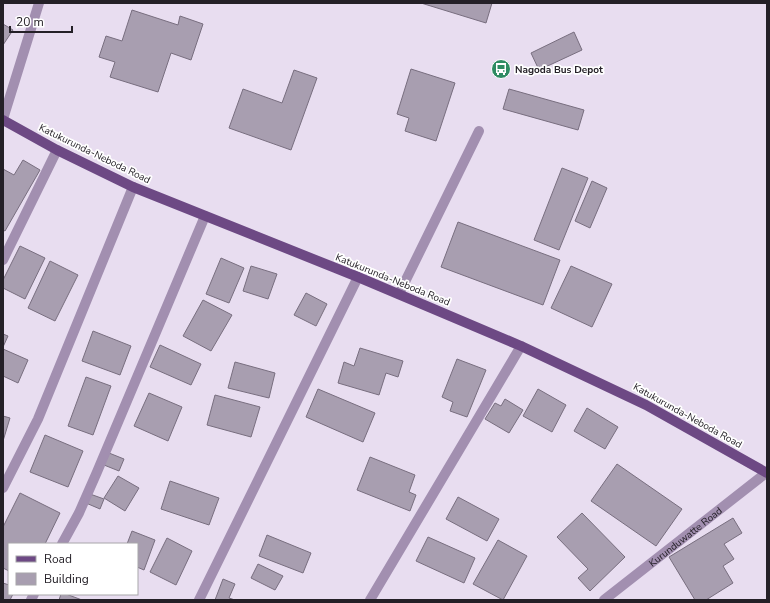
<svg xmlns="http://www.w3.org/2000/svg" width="770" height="603" font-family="'Nunito Sans',sans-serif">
<rect width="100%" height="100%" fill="#e8ddf0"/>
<!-- building -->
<g fill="#a89eb0" stroke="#786e7f">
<polygon points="421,3 492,3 486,23"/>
<polygon points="132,10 178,25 180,16 203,24 191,60 171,53 158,92 110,77 115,62 99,57 106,36 122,41"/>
<polygon points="3,24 13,30 3,45"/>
<polygon points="574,32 582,50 539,70 531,53"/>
<polygon points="411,69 455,83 436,141 405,131 409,118 397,114"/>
<polygon points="294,70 317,78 291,150 229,128 243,89 282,103"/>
<polygon points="509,89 584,110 578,130 503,109"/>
<polygon points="23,160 40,170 5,231 3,230 3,169 14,175"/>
<polygon points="562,168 588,178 559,250 534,240"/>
<polygon points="592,181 607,188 590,228 575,221"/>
<polygon points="458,222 560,260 543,305 441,267"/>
<polygon points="20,246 45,258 25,299 3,288 3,280"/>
<polygon points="221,258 244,268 229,303 206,294"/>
<polygon points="50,261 78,275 55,321 28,308"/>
<polygon points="251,266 277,274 268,299 243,291"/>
<polygon points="571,266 612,284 592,327 551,308"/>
<polygon points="306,293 327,304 316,326 294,315"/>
<polygon points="203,300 232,315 211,351 183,336"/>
<polygon points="93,331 131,346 120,375 82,361"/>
<polygon points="3,334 8,336 3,347"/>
<polygon points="160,345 201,364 191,385 150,367"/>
<polygon points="360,348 403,361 398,377 386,373 379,395 338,383 344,362 354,366"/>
<polygon points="3,349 28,360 18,383 3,376"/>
<polygon points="457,359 486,370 467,417 450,411 453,402 442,397"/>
<polygon points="235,362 275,373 269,398 228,388"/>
<polygon points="86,377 111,386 93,435 68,426"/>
<polygon points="318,389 375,413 363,442 306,417"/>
<polygon points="538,389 566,405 552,432 523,416"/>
<polygon points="149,393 182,407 168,441 134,426"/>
<polygon points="215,395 260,407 251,437 207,425"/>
<polygon points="505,399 523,410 509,433 485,419 495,403 501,406"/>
<polygon points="587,408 618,427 605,449 574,431"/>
<polygon points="3,416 10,418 3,441"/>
<polygon points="45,435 83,451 68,487 30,472"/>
<polygon points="109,453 124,459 119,471 104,465"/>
<polygon points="370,457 415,475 409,492 416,495 410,511 357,490"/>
<polygon points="617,464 682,509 656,546 591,501"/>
<polygon points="118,476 139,488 125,511 104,498"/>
<polygon points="170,481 219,498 209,525 161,509"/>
<polygon points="20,493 60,513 45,544 9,544 9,571 3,568 3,527"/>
<polygon points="90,494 104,499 100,509 86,503"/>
<polygon points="458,497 499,519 487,541 446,519"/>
<polygon points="582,513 625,557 590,591 578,578 588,569 557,537"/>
<polygon points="733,518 742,533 724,544 734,559 723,566 733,583 706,600 695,600 669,557"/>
<polygon points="132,531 155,540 144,570 137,567 137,544 127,544"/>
<polygon points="267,535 311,553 303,573 259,556"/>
<polygon points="428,537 475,558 464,583 416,561"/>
<polygon points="167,538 192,551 176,585 150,572"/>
<polygon points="498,540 527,556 503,600 473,584"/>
<polygon points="258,564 283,576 275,590 251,578"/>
<polygon points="223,579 235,584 229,598 235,600 215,600"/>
<polygon points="3,583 9,585 9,594 13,594 10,600 3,600"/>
<polygon points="61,594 66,594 82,600 59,600"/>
</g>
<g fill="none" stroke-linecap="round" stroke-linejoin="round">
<!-- minor -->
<g stroke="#a28fb0" stroke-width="10">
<polyline points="3,119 39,3"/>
<polyline points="3,260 57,150"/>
<polyline points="399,294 479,131"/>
<polyline points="3,488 38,419 133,187"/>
<polyline points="62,544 79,513 97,472 205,216"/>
<polyline points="31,600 34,594"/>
<polyline points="199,600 358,277"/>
<polyline points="370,600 521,346"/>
<path id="s1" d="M604,600l162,-127"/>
</g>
<!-- major -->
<polyline stroke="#6d4984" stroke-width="10" points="3,120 57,150 133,187 358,277 521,346 646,405 767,473"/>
</g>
<!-- icons -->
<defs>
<g id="bus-disc" transform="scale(1)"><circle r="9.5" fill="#2e8b62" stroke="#fff"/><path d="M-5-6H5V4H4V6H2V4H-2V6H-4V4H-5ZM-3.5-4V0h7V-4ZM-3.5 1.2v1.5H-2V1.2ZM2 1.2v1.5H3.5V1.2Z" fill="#fff"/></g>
</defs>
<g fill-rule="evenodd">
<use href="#bus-disc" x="501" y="69"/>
</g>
<g text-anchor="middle" stroke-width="3.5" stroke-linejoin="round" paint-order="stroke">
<!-- poi labels -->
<g font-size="10" font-weight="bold" fill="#242027" stroke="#fff" text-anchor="start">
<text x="515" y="73">Nagoda Bus Depot</text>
</g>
<!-- street labels -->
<g font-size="10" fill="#242027" stroke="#fff">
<text transform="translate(95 153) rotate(26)" y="4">Katukurunda-Neboda Road</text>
<text transform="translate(393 279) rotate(22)" y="4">Katukurunda-Neboda Road</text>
<text transform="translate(688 415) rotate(29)" y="4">Katukurunda-Neboda Road</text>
<text dy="4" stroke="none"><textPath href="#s1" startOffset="103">Kurunduwatte Road</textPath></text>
</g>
</g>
<!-- border -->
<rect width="770" height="603" fill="none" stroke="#242027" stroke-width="8"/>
<!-- legend -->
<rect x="8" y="543" width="130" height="52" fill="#ffffff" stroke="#a7a6a9"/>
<rect x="16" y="556" width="20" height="6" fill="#6d4984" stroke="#a7a6a9"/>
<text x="44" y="563" font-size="12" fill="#242027">Road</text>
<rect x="16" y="573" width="20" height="12" fill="#a89eb0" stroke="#a7a6a9"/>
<text x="44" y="583" font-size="12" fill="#242027">Building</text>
<!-- scale -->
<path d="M10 26v6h62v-6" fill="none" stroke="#242027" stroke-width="2"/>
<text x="16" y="26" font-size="12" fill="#242027" stroke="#ffffff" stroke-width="3" paint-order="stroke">20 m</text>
</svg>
